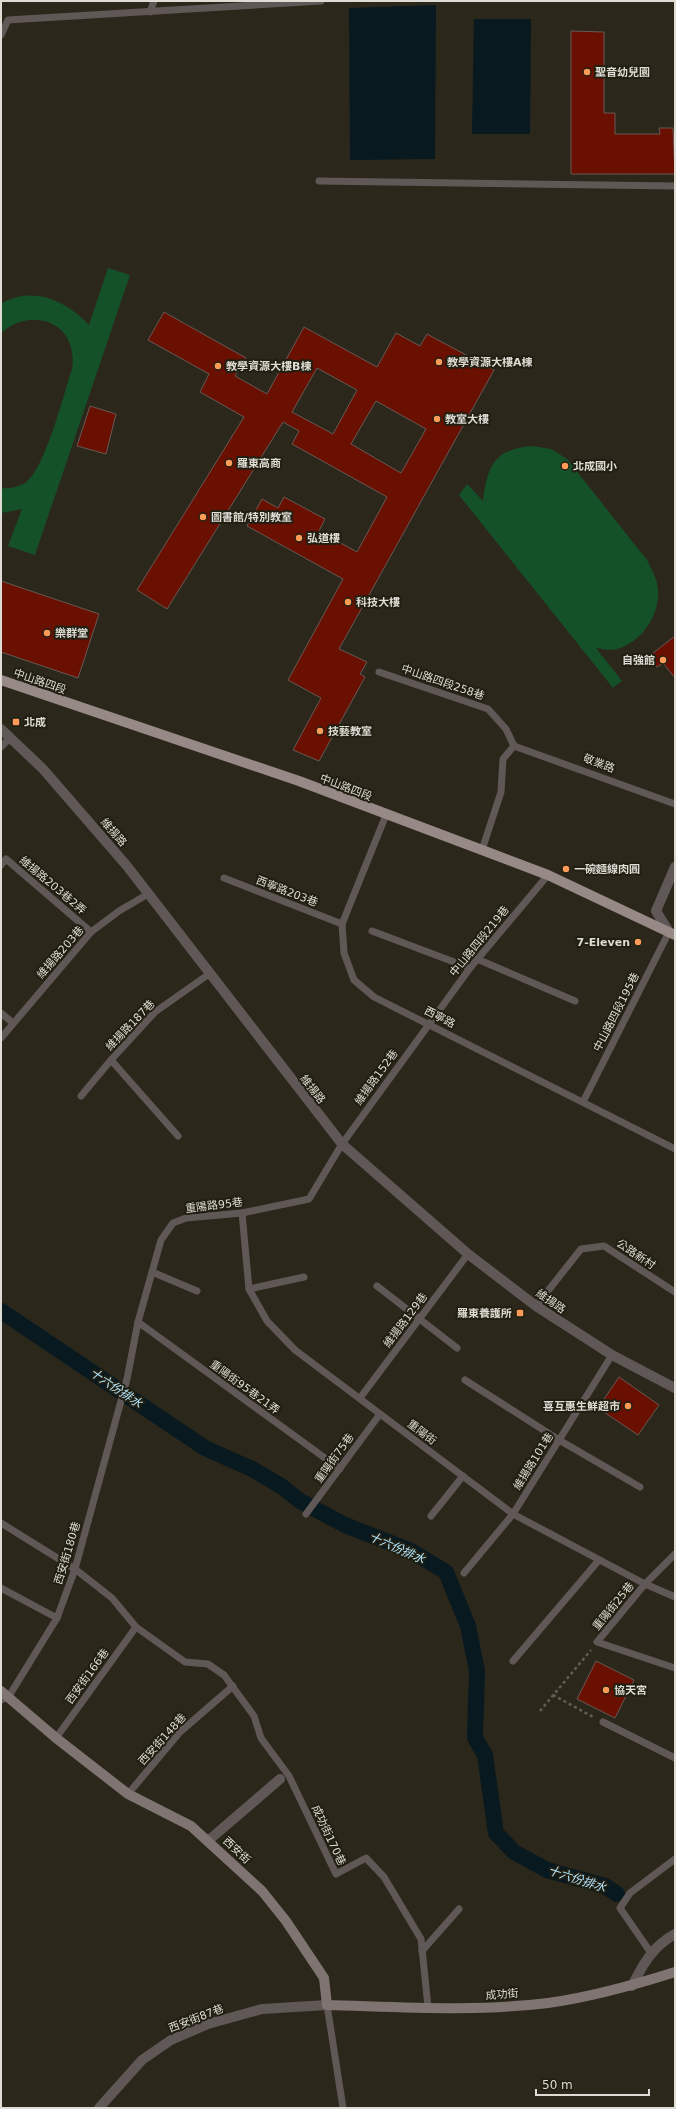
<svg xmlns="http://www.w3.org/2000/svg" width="676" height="2109" font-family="'DejaVu Sans','Noto Sans TC',sans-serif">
<rect width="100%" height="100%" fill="#2b271b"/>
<!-- green -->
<g fill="#145128">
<path d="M108,268l22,7 -95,280 -27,-9 14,-37 -21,4v-25c7,1 18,-1 24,-5 20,-13 39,-90 47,-114 7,-45 -38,-64 -71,-36v-29c32,-19 65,-3 88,21z"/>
<path d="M532,446l19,3 16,10 80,101c5,10 10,18 11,29 2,26 -16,53 -41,60 -7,2 -14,0 -21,-1l26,33 -9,7 -154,-193 8,-11 16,17c4,-34 11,-52 49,-55z"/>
</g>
<!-- water -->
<g fill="#091920">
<polygon points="436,5 435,159 350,160 349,8"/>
<polygon points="474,19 531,19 530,134 472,134"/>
</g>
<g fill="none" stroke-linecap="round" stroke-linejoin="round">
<!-- canal -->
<polyline stroke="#091920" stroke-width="16" points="1,1311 205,1448 252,1469 281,1486 300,1501 345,1525 411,1551 446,1572 468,1626 477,1671 475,1738 485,1755 496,1833 514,1852 547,1870 605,1886 617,1894"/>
</g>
<!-- building -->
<g fill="#6a1001" stroke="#685855" fill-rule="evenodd">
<polygon points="571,31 604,32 604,113 615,113 615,134 660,134 659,128 673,128 675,174 571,174"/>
<path d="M164,312l82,46 -11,18 32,18 37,-67 73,40 19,-34 24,13 7,-12 67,36 -155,279 28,13 -7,12 5,3 -46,84 -26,-11 28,-52 -33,-18 55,-101 -96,-53 15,-27 16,9 6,-11 41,22 -6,12 38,21 30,-55 -95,-53 7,-13 -16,-9 -116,187 -30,-19 107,-173 -44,-25 9,-18 -61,-34zM317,368l40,22 -24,44 -41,-22zM376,401l50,28 -25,44 -50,-29z"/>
<polygon points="90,406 116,414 106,454 77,446"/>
<polygon points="1,581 99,614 78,678 1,652"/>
<polygon points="675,636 675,678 663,663 657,667 648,657"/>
<polygon points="619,1377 659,1405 638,1435 598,1408"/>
<polygon points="596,1661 634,1680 615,1718 577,1699"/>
</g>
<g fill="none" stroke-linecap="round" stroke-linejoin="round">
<!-- path -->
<g stroke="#625f54" stroke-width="2.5" stroke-dasharray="3 3" stroke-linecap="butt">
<polyline points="553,1695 595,1718"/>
<polyline points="540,1711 591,1650"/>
</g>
<!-- lane -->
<g stroke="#605857" stroke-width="7">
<polyline points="150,12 154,1"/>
<polyline points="1,35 8,20 321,1"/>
<polyline points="319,181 675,186"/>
<polyline points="379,672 488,709 506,729 514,746"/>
<polyline points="514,746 675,804"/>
<polyline points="1,747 11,737"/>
<polyline points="386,815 342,924 344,953 354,980 374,997 675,1149"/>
<polyline points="482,850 501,792 503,759 514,746"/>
<polyline points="1,865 6,859 91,932"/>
<polyline points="224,878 342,924"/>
<polyline points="372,931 470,968"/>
<polyline points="477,959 575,1001"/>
<polyline points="1,1013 13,1023"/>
<polyline points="1,1038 91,932 119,911 148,894"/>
<polyline points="81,1096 111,1060"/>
<polyline points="583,1102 669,932"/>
<polyline points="178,1136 111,1060 155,1012 209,974"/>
<polyline points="242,1213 249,1289 267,1321 295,1350 513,1514 645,1584 675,1597"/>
<polyline points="152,1272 197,1291"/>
<polyline points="377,1286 457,1348"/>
<polyline points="249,1289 304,1277"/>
<polyline points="536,1306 581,1249 604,1246 675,1292"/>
<polyline points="138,1322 340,1469"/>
<polyline points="465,1380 559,1440 640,1487"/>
<polyline points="360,1398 468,1254"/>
<polyline points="306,1514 380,1414"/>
<polyline points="431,1516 463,1476"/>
<polyline points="1,1523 75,1569 112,1598 136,1627 185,1662 208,1664 224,1675 254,1716 261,1738 289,1776 336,1874 366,1858 384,1877 421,1939 428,2007"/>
<polyline points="675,1554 645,1584 597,1642 675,1668"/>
<polyline points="464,1573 513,1514 612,1355"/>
<polyline points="1,1588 57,1618"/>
<polyline points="513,1661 599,1560"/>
<polyline points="1,1700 9,1696 57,1618 75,1569 127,1379 138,1322 161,1240 173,1223 186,1218 242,1213 309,1199 342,1144 470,968 548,875"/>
<polyline points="603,1722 675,1758"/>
<polyline points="56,1738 136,1627"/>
<polyline points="128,1794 180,1732 233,1686"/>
<polyline points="422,1951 459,1909"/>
<polyline points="651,1953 620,1908 630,1893 675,1859"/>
<polyline points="327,2005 343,2108"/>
</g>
<!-- street -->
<g stroke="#605857" stroke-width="10">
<polyline points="1,729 43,769 127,866 342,1144 468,1254 536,1306 612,1355 675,1388"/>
<polyline points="669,932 656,911 675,867"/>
<polyline points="209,1840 280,1779"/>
<path d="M632,1986c11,-22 21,-40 43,-52"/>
<polyline points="99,2108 142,2060 171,2040 208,2024 262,2009 327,2005"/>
</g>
<!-- secondary -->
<path stroke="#7f7471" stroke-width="10" d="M1,1691l55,47 72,56 63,32 71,65 24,30 38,57 3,27c74,2 148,7 221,-2 43,-6 86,-18 127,-31"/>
<!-- primary -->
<polyline stroke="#978986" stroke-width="10" points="1,680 299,781 482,850 548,875 675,935"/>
</g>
<!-- markers -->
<g fill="#fe9b59" stroke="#211e12" stroke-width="1.5">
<circle cx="587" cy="72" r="4"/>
<circle cx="439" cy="362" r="4"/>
<circle cx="218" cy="366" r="4"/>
<circle cx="437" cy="419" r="4"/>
<circle cx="229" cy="463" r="4"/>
<circle cx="565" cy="466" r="4"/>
<circle cx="203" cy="517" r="4"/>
<circle cx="299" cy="538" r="4"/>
<circle cx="348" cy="602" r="4"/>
<circle cx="47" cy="633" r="4"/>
<circle cx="663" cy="660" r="4"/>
<rect x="12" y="718" width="8" height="8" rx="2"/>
<circle cx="320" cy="731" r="4"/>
<circle cx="566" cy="869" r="4"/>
<circle cx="638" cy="942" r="4"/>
<rect x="516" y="1309" width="8" height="8" rx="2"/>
<circle cx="628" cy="1406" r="4"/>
<circle cx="606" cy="1690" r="4"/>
</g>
<g text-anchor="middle" stroke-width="4" stroke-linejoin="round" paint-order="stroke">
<!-- poi labels -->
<g font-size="11" font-weight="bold" fill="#dedcd4" stroke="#211e12" text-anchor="start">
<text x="595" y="76">聖音幼兒園</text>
<text x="447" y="366">教學資源大樓A棟</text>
<text x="226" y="370">教學資源大樓B棟</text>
<text x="445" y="423">教室大樓</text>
<text x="237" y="467">羅東高商</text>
<text x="573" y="470">北成國小</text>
<text x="211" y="521">圖書館/特別教室</text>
<text x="307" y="542">弘道樓</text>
<text x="356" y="606">科技大樓</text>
<text x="55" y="637">樂群堂</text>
<text x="655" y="664" text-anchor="end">自強館</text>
<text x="24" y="726">北成</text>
<text x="328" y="735">技藝教室</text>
<text x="574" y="873">一碗麵線肉圓</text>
<text x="630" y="946" text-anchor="end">7-Eleven</text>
<text x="512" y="1317" text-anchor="end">羅東養護所</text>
<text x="620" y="1410" text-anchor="end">喜互惠生鮮超市</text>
<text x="614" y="1694">協天宮</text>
</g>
<!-- street labels -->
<g font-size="11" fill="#dedcd4" stroke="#211e12">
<text transform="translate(40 681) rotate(19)" y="4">中山路四段</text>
<text transform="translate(443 682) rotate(19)" y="4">中山路四段258巷</text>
<text transform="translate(599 763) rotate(20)" y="4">敬業路</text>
<text transform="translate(346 787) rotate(21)" y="4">中山路四段</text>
<text transform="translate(114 832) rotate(49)" y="4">維揚路</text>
<text transform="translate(53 885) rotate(40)" y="4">維揚路203巷2弄</text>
<text transform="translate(287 891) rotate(21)" y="4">西寧路203巷</text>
<text transform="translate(479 941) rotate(-51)" y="4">中山路四段219巷</text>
<text transform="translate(60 952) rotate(-49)" y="4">維揚路203巷</text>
<text transform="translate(616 1012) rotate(-63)" y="4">中山路四段195巷</text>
<text transform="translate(440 1017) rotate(27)" y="4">西寧路</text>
<text transform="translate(130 1025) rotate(-46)" y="4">維揚路187巷</text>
<text transform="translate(376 1077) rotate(-54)" y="4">維揚路152巷</text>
<text transform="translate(313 1089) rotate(52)" y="4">維揚路</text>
<text transform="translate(214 1205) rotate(-7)" y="4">重陽路95巷</text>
<text transform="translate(636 1254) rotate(34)" y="4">公路新村</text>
<text transform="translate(551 1301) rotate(34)" y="4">維揚路</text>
<text transform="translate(405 1320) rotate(-53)" y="4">維揚路129巷</text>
<text transform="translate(245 1387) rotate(36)" y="4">重陽街95巷21弄</text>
<text transform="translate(422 1432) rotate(37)" y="4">重陽街</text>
<text transform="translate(334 1458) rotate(-54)" y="4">重陽街75巷</text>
<text transform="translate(533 1461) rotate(-58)" y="4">維揚路101巷</text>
<text transform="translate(67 1553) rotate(-73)" y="4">西安街180巷</text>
<text transform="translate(613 1606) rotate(-51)" y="4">重陽街25巷</text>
<text transform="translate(87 1676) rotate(-54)" y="4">西安街166巷</text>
<text transform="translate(162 1739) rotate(-48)" y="4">西安街148巷</text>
<text transform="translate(329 1835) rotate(65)" y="4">成功街170巷</text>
<text transform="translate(237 1850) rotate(43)" y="4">西安街</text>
<text transform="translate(502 1994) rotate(-4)" y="4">成功街</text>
<text transform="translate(196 2018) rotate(-21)" y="4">西安街87巷</text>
</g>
<!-- water labels -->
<g font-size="12" font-style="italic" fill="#b3e8ff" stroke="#211e12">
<text transform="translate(116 1388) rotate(34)" y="4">十六份排水</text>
<text transform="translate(397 1548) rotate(24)" y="4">十六份排水</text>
<text transform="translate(577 1879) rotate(18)" y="4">十六份排水</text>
</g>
</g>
<!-- border -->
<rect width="676" height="2109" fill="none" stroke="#dedcd4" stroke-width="4"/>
<!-- scale -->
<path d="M536 2089v6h113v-6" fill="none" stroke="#dedcd4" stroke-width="2"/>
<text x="542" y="2089" font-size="12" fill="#dedcd4" stroke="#211e12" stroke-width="3" paint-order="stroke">50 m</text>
</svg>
